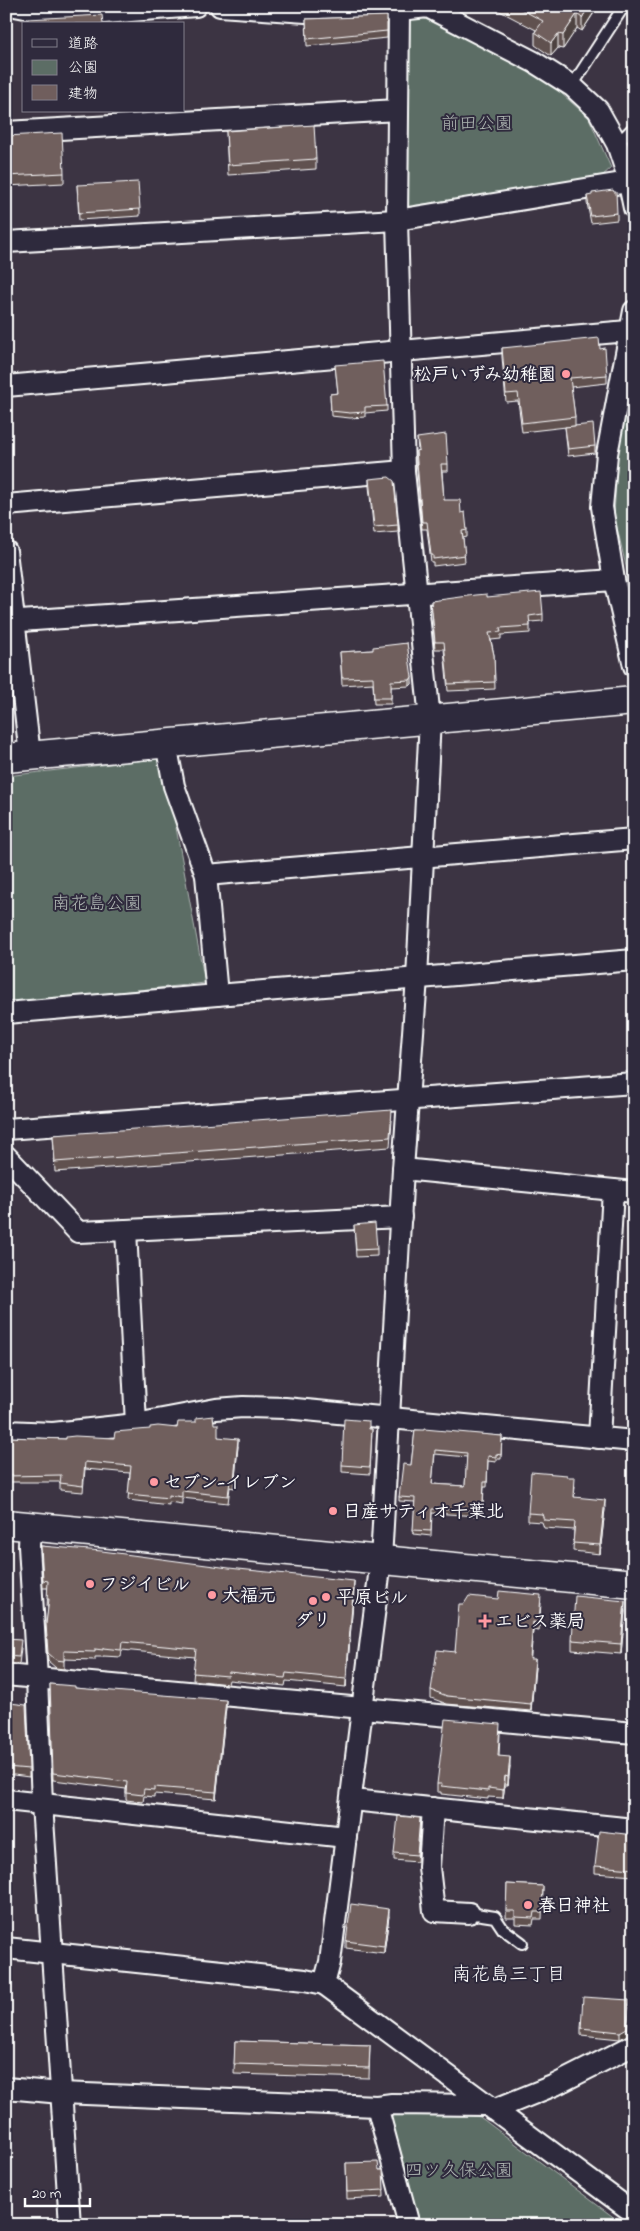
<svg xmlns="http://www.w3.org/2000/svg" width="640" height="2231" font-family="'Indie Flower','Klee One',sans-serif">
<rect width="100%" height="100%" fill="#3c3443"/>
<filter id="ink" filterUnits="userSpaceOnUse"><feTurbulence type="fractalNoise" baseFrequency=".02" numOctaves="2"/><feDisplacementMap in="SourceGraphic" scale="10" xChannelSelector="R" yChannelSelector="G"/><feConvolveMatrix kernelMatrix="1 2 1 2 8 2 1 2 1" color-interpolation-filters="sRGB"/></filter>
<g filter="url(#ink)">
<!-- green -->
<g fill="#5c6d65" stroke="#aeb6b2">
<polygon points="419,16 544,78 589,118 611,168 601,177 405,207 406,20"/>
<polygon points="634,409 634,600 614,515 618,451 623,411"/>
<polygon points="163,758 205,983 6,1004 6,776"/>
<polygon points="398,2112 461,2113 480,2117 624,2225 417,2225 387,2121"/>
</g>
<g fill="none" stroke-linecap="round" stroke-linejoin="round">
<!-- lane casing -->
<g stroke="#fff" stroke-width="14">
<g id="lane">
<polyline points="572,86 624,6"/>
<polyline points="617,144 634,127"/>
<polyline points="469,1913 495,1917 503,1929 522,1943"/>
</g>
</g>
<!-- street casing -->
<g stroke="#fff" stroke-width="24">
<g id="street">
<polyline points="15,6 65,16 196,6"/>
<polyline points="220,6 306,12 399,10 428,7 534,62 572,86 598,110 617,144 627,174 634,208"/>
<polyline points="399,10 397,220 404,471 430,719 417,978 403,1169 381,1560 330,1962 324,1984 634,2213"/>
<polyline points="6,132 398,110"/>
<polyline points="6,242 397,220 628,182"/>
<polyline points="634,311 607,454 602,507 614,580 634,666"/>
<polyline points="6,386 628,331"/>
<polyline points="6,505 404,471"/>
<polyline points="6,551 30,755"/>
<polyline points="6,622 614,580"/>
<polyline points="206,875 634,839"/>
<polyline points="217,995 634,960"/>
<polyline points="6,1013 217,995 206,875 174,786 166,743"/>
<polyline points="6,1129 634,1083"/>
<polyline points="6,1156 78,1232 126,1230 136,1424"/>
<polyline points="403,1169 634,1192"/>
<polyline points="126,1230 401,1217"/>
<polyline points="6,1431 53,1433 136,1424 216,1409 243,1407 285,1408 634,1441"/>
<polyline points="599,1438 613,1190"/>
<polyline points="6,1675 37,1678 29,1546 30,1527"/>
<polyline points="6,1800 346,1837"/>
<polyline points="352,1800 634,1829"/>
<polyline points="433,1808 429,1867 434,1911 469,1913"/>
<polyline points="6,1948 305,1980 324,1984"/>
<polyline points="6,2088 61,2093 377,2106 392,2104 487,2105"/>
<polyline points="377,2106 409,2225"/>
<polyline points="493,2110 555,2085 634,2045"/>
<polyline points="70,2225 42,1804 37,1678 634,1733"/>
</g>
</g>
<!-- secondary casing -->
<g stroke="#fff" stroke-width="31">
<g id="secondary">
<polyline points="6,758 634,701"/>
<polyline points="6,1524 634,1584"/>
</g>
</g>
<!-- lane -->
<use href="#lane" stroke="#2f2a3d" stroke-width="10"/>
<!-- street -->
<use href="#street" stroke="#2f2a3d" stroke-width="20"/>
<!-- secondary -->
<use href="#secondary" stroke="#2f2a3d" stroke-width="28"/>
</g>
<!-- wall -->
<g fill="#605150" stroke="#fff" fill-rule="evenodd">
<polygon points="490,6 601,6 600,8 598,7 582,31 577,28 563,49 558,48 551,56 535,45 535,32 536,30"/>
<polygon points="387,16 387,38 307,46 306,19"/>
<polygon points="226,131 316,159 316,169 228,175"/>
<polygon points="634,133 634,152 632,150 631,144 631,135"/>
<polygon points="6,136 64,173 64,183 6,186"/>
<polygon points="77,185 140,209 140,216 79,220"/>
<polygon points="587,196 617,213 617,220 591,223 587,203"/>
<polygon points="502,348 600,349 607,375 607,383 571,387 575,417 575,426 522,432 518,401 506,402 502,357"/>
<polygon points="335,365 387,406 387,411 365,413 365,417 350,418 331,416 330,394 338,393"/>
<polygon points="565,427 595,446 595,453 568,456"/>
<polygon points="417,438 448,464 448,471 442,471 444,500 461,513 467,530 467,537 463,538 465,562 433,566 433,562 431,562 427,529 422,529 416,458 416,451 418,451"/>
<polygon points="369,479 398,525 398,532 374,534 369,486"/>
<polygon points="487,597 543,614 543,621 530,622 530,633 501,635 501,639 491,640 494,655 495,689 448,691 444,649 435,649 431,601"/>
<polygon points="407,643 412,684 410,686 391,687 391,704 374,704 373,683 342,685 340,652 373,650"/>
<polygon points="392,1120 390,1147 55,1172 53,1135"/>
<polygon points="354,1225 377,1249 377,1256 356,1257"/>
<polygon points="214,1424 218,1437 238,1446 234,1488 230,1487 228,1503 182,1498 182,1504 169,1502 169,1505 128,1500 130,1473 85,1469 83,1492 60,1490 60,1482 6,1482 6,1437 66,1439 114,1438 177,1428"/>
<polygon points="369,1429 372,1429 370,1474 342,1472 342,1465"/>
<path d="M415,1430l87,6 -1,23h-5v3l-8,-1 -1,26h-3l-1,20h-3l-1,9 -47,-3 -1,23 -18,-2 2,-32 -16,-1v-4l12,-32zM435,1454l32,3 -2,29 -33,-2z"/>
<polygon points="567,1477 575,1486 574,1497 605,1509 600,1554 573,1551 574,1530 544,1528 542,1522 528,1521 528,1513"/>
<polygon points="41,1546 354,1589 346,1687 286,1681 285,1686 229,1680 228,1684 193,1680 195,1657 122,1650 121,1657 103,1656 103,1657 95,1657 95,1660 64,1659 64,1669 56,1668 48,1661 46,1632 48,1607 47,1607 48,1588 43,1588"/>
<polygon points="541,1603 539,1631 533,1630 530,1659 535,1667 531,1711 447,1704 431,1698 431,1690 455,1652 464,1604"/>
<polygon points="625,1611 621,1654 572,1650 572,1640"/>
<polygon points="6,1639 21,1648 19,1664 6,1663"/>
<polygon points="50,1684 75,1688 226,1707 216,1799 154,1794 154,1797 144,1796 143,1802 126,1800 126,1789 53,1780"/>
<polygon points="6,1690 11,1698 10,1703 29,1769 29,1777 6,1774"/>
<polygon points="500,1733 499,1756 510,1766 508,1785 505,1785 503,1798 488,1797 488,1799 441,1794 441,1792 437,1792 437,1784"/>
<polygon points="420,1825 417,1862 394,1860 394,1853"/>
<polygon points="634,1835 634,1876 595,1873 595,1866"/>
<polygon points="507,1884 543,1886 542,1919 534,1919 533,1925 515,1924 515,1918 506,1918"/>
<polygon points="389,1916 384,1953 346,1948 346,1941"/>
<polygon points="629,2007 627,2035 620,2039 581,2035 581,2028"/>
<polygon points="235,2041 370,2045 369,2078 234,2074"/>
<polygon points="346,2163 379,2170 383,2170 384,2197 347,2199"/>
</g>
<!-- shaded-wall -->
<g fill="#4e4241" stroke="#fff">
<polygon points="589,6 598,6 582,31 582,18"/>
<polygon points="577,14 577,28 563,49 563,35"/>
<polygon points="558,34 558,48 551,56 551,43"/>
<polygon points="412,677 412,684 410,686 410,680"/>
<polygon points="238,1439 238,1446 234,1488 234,1481"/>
<polygon points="605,1500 605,1509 600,1554 600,1545"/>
<polygon points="354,1581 354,1589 346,1687 346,1679"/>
<polygon points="625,1601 625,1611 621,1654 621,1644"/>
<polygon points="533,1622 533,1630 530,1666 530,1659"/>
<polygon points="535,1659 535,1667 531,1711 531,1704"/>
<polygon points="226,1700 226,1707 216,1799 216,1792"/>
<polygon points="510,1757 510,1766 508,1785 508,1777"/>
<polygon points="505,1776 505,1785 503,1798 503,1790"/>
<polygon points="389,1909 389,1916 384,1953 384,1946"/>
<polygon points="629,2000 627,2035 620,2039 620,2032"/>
</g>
<!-- building -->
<g fill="#705e5d" stroke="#fff" fill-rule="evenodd">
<polygon points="515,6 589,6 582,18 577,14 563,35 558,34 551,43 535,32 543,21"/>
<polygon points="102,15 103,24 29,24 28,19"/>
<polygon points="387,16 387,31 307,39 306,19"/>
<polygon points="314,125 316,159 228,165 226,131"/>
<polygon points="62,133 64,173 6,176 6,136"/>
<polygon points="138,182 140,209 79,213 77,185"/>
<polygon points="613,190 614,192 616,192 617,213 591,216 587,196 592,195 592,193"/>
<polygon points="599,338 600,349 605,348 607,375 570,378 575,417 522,423 518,393 506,394 502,348"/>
<polygon points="383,361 387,406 365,407 365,412 350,413 331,411 330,394 338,393 335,365"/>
<polygon points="593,424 595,446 568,449 565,427"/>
<polygon points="446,434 448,464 441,464 444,500 460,500 461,513 465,512 467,530 462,531 465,555 433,559 433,555 431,555 427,522 422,522 416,451 419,450 417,438"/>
<polygon points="389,477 394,481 398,525 374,527 369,479"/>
<polygon points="541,592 543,614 529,616 530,626 500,628 501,632 489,633 494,655 495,682 448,684 444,642 435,642 431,601 476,595 487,594 487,597"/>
<polygon points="407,643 412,677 410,680 391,681 391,698 374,698 373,677 342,678 340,652 373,650 373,647"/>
<polygon points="392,1110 390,1137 55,1162 53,1135"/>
<polygon points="375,1223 377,1249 356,1250 354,1225"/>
<polygon points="213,1416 214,1424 218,1424 218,1437 238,1439 234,1481 230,1481 228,1496 182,1491 182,1497 169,1495 169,1498 128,1494 131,1466 85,1462 83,1486 60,1483 61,1475 6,1476 6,1437 66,1439 66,1437 75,1436 114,1438 115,1432 150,1429 150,1427 158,1426 177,1428 178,1422 196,1422 196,1418"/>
<polygon points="344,1419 369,1421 369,1429 372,1429 370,1467 342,1465"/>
<path d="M424,1429l78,7 -1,19 -5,-1v3l-8,-1 -1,26h-3l-1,20h-3l-1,9 -47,-2 -1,22 -18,-1 2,-32 -16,-1 4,-33 8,1 4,-35h9zM435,1450l32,3 -2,33 -33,-2z"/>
<polygon points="531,1472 567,1475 567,1477 575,1477 574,1497 605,1500 600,1545 573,1543 575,1522 544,1520 542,1514 528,1513"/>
<polygon points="41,1546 102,1551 229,1568 354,1581 346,1679 286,1673 285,1678 229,1672 228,1676 193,1673 196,1649 122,1642 121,1650 103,1648 103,1650 95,1649 95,1652 64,1651 64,1661 56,1660 48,1653 46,1624 49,1599 47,1599 48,1581 43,1580"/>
<polygon points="499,1591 541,1595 539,1623 533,1622 530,1659 535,1659 531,1704 447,1696 431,1690 437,1650 455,1652 459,1604 464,1604 469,1596 498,1599"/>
<polygon points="575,1596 625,1601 621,1644 572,1640"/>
<polygon points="6,1639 21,1640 19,1657 6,1656"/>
<polygon points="50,1684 75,1686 75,1688 226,1700 216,1792 154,1787 154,1790 144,1789 143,1795 126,1793 127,1782 53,1773"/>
<polygon points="6,1690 11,1691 10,1703 26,1705 29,1769 6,1767"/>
<polygon points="445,1719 500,1724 498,1756 510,1757 508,1777 505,1776 503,1790 488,1788 488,1791 441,1786 442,1784 437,1784"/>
<polygon points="398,1816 420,1818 417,1855 394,1853"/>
<polygon points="599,1831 634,1835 634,1869 595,1866"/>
<polygon points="507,1884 543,1886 542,1912 534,1912 533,1918 515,1917 515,1911 506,1911"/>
<polygon points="351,1904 389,1909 384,1946 346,1941"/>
<polygon points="583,1997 629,2000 627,2028 620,2032 581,2028"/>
<polygon points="235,2041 370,2045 369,2068 234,2064"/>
<polygon points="378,2162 379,2170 383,2170 384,2190 347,2192 346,2163"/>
</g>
</g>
<!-- markers -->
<g fill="#ff9aa2" stroke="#2f2a3d" stroke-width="2">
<circle cx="566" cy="374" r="5"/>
<circle cx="154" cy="1482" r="5"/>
<circle cx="333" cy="1511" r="5"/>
<circle cx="90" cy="1584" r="5"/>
<circle cx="212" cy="1595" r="5"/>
<circle cx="326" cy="1597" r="5"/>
<circle cx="313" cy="1601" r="5"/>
<path d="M482.5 1613.5h5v5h5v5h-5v5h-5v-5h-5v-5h5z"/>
<circle cx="528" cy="1905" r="5"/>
</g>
<g text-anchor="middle" stroke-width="4" stroke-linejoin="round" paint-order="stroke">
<!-- park labels -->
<g font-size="18" fill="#aeb6b2" stroke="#2f2a3d">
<text x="477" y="129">前田公園</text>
<text x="97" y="909">南花島公園</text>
<text x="459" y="2176">四ツ久保公園</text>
</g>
<!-- poi labels -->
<g font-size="18" font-weight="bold" fill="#fff" stroke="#2f2a3d" text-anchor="start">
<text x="556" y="380" text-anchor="end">松戸いずみ幼稚園</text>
<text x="164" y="1488">セブン-イレブン</text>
<text x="343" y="1517">日産サティオ千葉北</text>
<text x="100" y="1590">フジイビル</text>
<text x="222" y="1601">大福元</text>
<text x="336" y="1603">平原ビル</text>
<text x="313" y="1626" text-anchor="middle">ダリ</text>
<text x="495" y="1627">エビス薬局</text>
<text x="538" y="1911">春日神社</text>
</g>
<!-- neighbourhood labels -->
<g font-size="19" fill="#fff" stroke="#2f2a3d">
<text x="509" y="1980">南花島三丁目</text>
</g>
</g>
<!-- margin -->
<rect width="640" height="2231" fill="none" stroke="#2f2a3d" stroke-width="25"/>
<rect x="12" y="12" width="615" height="2206" fill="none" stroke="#fff" stroke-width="2" filter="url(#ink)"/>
<!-- legend -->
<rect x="22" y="22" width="162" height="90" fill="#2f2a3d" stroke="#827f8b"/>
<rect x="32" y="39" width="25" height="8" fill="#2f2a3d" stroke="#827f8b"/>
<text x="68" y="48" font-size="15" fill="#ffffff">道路</text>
<rect x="32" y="60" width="25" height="15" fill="#5c6d65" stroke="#827f8b"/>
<text x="68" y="72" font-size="15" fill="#ffffff">公園</text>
<rect x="32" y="85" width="25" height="15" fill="#705e5d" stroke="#827f8b"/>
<text x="68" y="98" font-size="15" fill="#ffffff">建物</text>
<!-- scale -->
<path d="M25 2198v8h65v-8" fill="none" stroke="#ffffff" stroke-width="2.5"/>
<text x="32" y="2198" font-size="15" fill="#ffffff" stroke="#2f2a3d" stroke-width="4" paint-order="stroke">20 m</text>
</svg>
